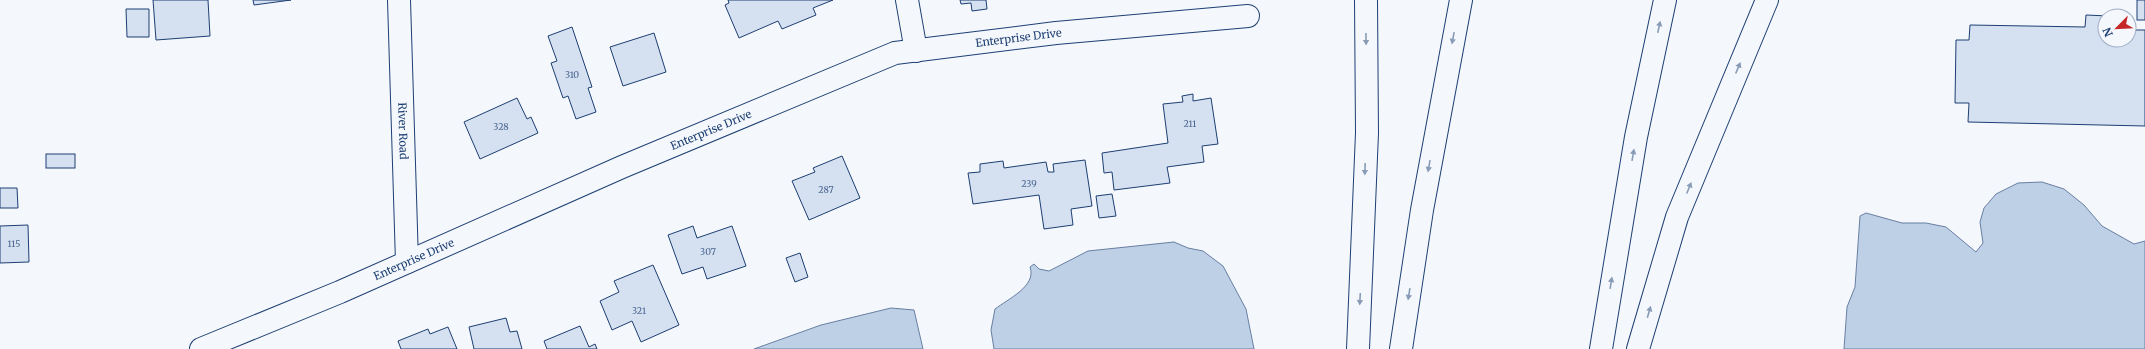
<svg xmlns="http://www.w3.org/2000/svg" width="2145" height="349" font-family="Merriweather,serif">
<rect width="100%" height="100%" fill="#f4f7fb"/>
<!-- water -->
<g fill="#bed0e5" stroke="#687fa3">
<polygon points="2042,182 2064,189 2084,205 2102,226 2134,244 2145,241 2145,349 1844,349 1847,307 1855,287 1860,216 1866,213 1902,223 1926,223 1946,227 1976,252 1983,243 1980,222 1984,208 1996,194 2018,183"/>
<path d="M1174,242l14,6 15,3 20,15 23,43 8,40h-260l-3,-19 4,-21c13,-10 42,-23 35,-42l4,-3 5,5 10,2 39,-20z"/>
<polygon points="891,308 914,310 923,349 754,349 821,325"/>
</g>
<!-- building -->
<g fill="#d5e0f0" stroke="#1d3f73">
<polygon points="153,0 208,0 210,36 156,40"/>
<polygon points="253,0 291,0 254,5"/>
<polygon points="728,0 833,0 813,8 816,15 782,29 778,21 739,38 725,5 729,3"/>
<polygon points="960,0 986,0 987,9 972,11 971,3 961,4"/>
<rect x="2137" y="0" width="8" height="20"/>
<polygon points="126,9 149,9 149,37 127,37"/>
<polygon points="2086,15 2108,16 2105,16 2105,40 2129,40 2129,30 2145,30 2145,126 1968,122 1969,103 1955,103 1956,40 1969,40 1970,25 2085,27"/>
<polygon points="572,27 592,87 588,88 596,112 576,119 568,96 563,98 551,63 557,61 548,36"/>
<polygon points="654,33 666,72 623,86 610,47"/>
<polygon points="1193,94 1193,101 1211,98 1218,144 1202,146 1204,162 1167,167 1170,183 1114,190 1112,172 1104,173 1102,153 1168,143 1163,104 1183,102 1182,96"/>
<polygon points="517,98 527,119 531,117 538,133 480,159 464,122"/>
<rect x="46" y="154" width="29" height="14"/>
<polygon points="842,156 860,198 809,220 792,181 815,172 813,168"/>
<polygon points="1085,160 1092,206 1071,209 1073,225 1044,229 1039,195 973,204 968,173 980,172 980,164 1003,161 1004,168 1046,162 1048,172 1054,172 1053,164"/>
<polygon points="0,188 17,188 18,208 0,208"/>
<polygon points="1112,194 1116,216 1099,218 1096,196"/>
<polygon points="28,225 29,262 0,263 0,226"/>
<polygon points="693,226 697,238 732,226 746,266 707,279 703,267 682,274 668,235"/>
<polygon points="800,253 808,277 795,282 786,258"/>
<polygon points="653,265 679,325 641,342 632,321 612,330 600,301 619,292 614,281"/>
<polygon points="506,318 510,332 517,331 522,349 474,349 469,327"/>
<polygon points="580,326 589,347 595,344 597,349 547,349 544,341"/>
<polygon points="448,327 457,349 401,349 398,341 428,329 430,334"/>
</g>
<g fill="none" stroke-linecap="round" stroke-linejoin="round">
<!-- minor casing -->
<g stroke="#1d3f73" stroke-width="24">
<g id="minor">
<path id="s1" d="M399,0l8,262"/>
<polyline points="907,0 916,51"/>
<path id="s2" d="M201,349l139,-57 282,-125 273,-114 161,-20 192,-17"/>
</g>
</g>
<!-- highway casing -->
<g stroke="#1d3f73" stroke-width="24">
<g id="highway">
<polyline points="1358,349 1367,133 1366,0"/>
<polyline points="1401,349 1422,210 1461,0"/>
<polyline points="1601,349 1636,137 1665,0"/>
<polyline points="1638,349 1677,217 1767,0"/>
</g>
</g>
<!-- minor -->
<use href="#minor" stroke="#f4f7fb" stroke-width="22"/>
<!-- highway -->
<use href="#highway" stroke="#f4f7fb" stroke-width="22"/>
</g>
<!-- one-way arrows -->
<defs><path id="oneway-solid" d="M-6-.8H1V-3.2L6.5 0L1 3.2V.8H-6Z"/></defs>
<g fill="#889bb7">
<use href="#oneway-solid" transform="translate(1659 27) rotate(-78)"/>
<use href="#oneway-solid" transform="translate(1453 38) rotate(101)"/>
<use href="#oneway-solid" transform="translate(1366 39) rotate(89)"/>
<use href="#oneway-solid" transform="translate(1738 68) rotate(-67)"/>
<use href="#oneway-solid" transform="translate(1633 155) rotate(-80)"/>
<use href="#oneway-solid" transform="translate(1429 166) rotate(100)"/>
<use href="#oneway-solid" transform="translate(1365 169) rotate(92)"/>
<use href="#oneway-solid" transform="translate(1689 188) rotate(-68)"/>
<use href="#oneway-solid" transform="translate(1611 283) rotate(-81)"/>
<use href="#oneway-solid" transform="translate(1409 294) rotate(99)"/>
<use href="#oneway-solid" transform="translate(1360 299) rotate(93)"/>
<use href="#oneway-solid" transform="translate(1649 312) rotate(-74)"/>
</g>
<g text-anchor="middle" stroke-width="3" stroke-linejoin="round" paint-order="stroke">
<!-- number labels -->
<g font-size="9" fill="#4b6792">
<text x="572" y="78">310</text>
<text x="1190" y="127">211</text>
<text x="501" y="130">328</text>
<text x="1029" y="187">239</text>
<text x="826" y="193">287</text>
<text x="14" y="247">115</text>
<text x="708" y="255">307</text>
<text x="639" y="314">321</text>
</g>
<!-- street labels -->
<g font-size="11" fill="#1d3f73" stroke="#f4f7fb">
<text dy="4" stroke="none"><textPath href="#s2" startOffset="879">Enterprise Drive</textPath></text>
<text dy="4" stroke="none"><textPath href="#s2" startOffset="555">Enterprise Drive</textPath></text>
<text dy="4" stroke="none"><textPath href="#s1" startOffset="131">River Road</textPath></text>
<text dy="4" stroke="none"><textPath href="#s2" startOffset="231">Enterprise Drive</textPath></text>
</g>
</g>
<!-- north arrow -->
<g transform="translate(2117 28) rotate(246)"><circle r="19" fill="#f4f7fb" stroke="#9eadc5"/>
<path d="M0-3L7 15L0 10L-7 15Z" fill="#c62828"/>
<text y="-6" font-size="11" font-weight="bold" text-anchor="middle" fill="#1d3f73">N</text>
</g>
</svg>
